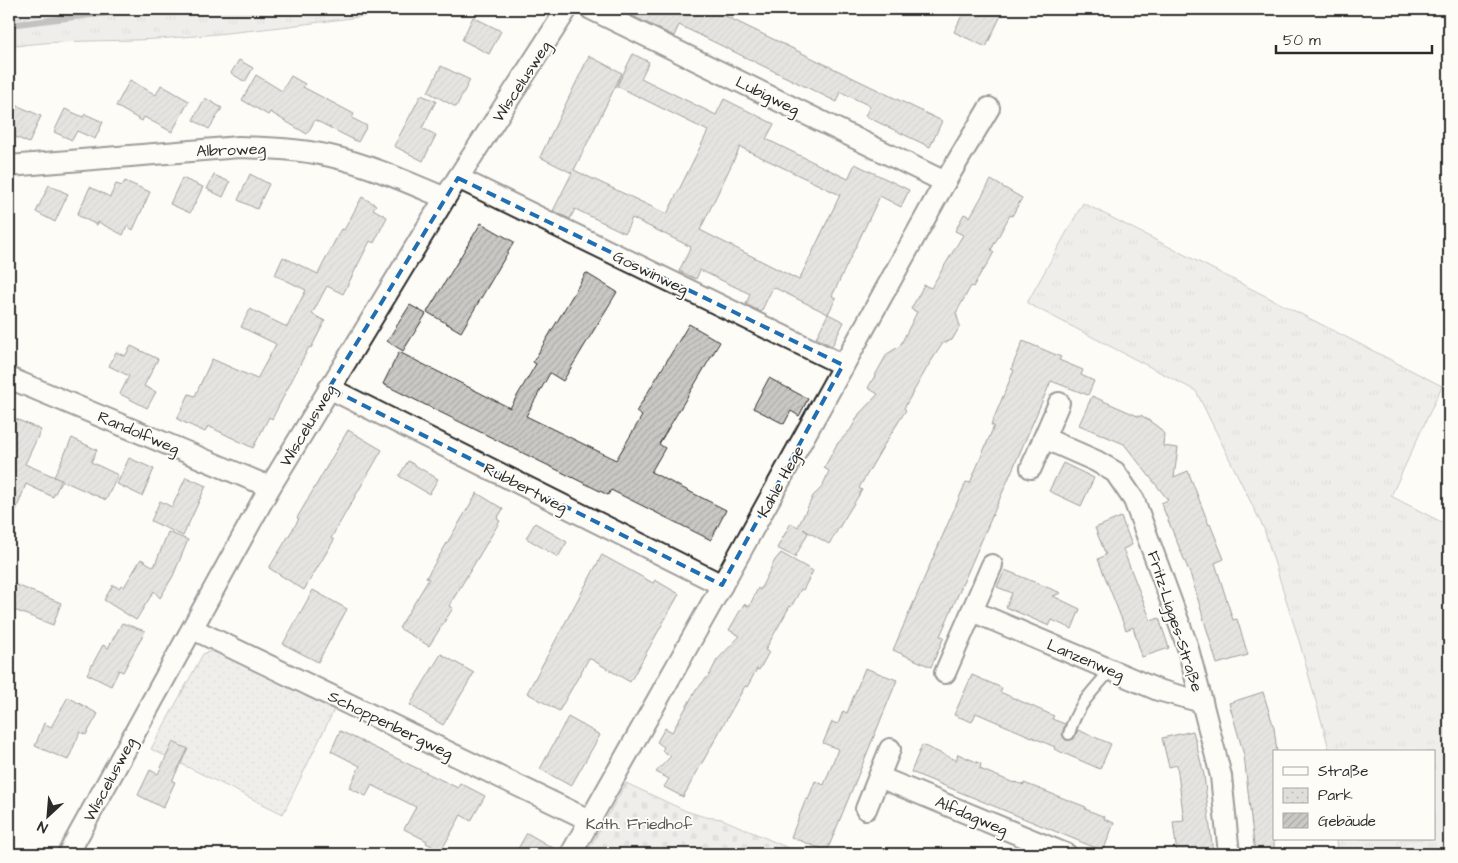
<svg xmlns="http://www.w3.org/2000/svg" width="1458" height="863" font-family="'Architects Daughter',sans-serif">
<defs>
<pattern id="grass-tufts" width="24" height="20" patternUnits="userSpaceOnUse" patternTransform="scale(1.25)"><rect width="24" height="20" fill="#dfdeda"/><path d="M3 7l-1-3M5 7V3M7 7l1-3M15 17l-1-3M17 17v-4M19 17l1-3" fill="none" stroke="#c0bfbb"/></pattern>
<pattern id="cemetery-stones" width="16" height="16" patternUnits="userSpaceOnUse" patternTransform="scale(1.25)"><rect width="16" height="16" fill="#dfdeda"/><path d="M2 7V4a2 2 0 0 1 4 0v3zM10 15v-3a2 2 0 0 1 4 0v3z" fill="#c0bfbb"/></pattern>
<pattern id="park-dots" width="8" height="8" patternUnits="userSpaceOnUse" patternTransform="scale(1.25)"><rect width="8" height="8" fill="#dfdeda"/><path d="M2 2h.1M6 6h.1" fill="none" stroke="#c0bfbb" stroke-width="1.8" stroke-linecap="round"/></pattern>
<pattern id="building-hatch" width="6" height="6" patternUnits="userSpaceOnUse" patternTransform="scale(1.25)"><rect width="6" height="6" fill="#c9c8c4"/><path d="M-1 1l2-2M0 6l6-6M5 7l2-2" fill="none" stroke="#adaca9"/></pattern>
</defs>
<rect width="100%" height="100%" fill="#fdfcf7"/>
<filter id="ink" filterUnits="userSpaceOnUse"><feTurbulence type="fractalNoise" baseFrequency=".02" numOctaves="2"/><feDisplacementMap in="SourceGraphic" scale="10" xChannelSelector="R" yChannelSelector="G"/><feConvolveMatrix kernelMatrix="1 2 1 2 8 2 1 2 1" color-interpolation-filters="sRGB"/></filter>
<g filter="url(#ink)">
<!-- grass -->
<g fill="url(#grass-tufts)" stroke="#858482">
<path d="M98,9h319c-87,12 -173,24 -260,30 -50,3 -99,0 -148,8v-28z"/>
<polygon points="1083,203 1442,386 1391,496 1449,526 1449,854 1337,854 1336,839 1434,839 1434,752 1330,752 1300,644 1264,529 1196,391 1027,303"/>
</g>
<!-- cemetery -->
<polygon fill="url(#cemetery-stones)" stroke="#858482" points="626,783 686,811 705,817 722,819 802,854 586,854"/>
<!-- park -->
<polygon fill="url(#park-dots)" stroke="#858482" points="213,650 334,710 283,814 151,749 203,654"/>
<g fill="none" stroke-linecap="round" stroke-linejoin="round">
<!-- stream -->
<polyline stroke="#7e7d7b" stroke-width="6" points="9,25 140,9"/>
</g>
<!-- building -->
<g fill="url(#building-hatch)" stroke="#2b2b2b" fill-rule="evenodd">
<polygon points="618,9 711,9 942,121 930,147 865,116 870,106 841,92 837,102 679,25 674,36"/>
<polygon points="965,9 1004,9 986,47 954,32"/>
<polygon points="473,17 501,31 489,54 462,40"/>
<path d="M633,54l16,8 -8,16 75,37 8,-16 50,25 -8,15 82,40 7,-15 54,26 -8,17 -21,-11 -48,100 4,2 -8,16 -55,-27 -12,25 -15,-8 4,-10 -50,-24 -4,9 -17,-8 12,-24 -59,-29 -7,15 -50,-24 -5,10 -17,-8 19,-38 -32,-16 49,-101 33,17 -48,97 93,44 41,-83 -91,-45zM740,147l100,48 -41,85 -99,-50z"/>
<polygon points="239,60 253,68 245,82 231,73"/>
<polygon points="441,66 470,80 456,107 428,92"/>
<polygon points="256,75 282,91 291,76 305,84 303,87 354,114 352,118 367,126 358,142 315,120 307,134 270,112 268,115 242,100"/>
<polygon points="130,80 156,95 161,85 189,101 172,132 144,117 142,121 116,106"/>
<polygon points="421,95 436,101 422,128 436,135 423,161 394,146"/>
<polygon points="205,98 222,108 209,129 193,120"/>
<polygon points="9,102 41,116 29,143 9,134"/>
<polygon points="65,109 83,117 85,114 103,122 95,139 77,131 72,140 54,132"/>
<polygon points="250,174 269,184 257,209 238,200"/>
<polygon points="214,175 230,182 223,197 207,189"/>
<polygon points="182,178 203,187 190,213 170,204"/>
<polygon points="991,180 1022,198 1012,216 1010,215 991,250 994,252 984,270 983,269 973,287 971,286 956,313 960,326 952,340 943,343 928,366 904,408 906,410 884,445 859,488 862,490 829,544 803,529 808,533 795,557 777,548 791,523 798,527 813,496 822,487 829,471 824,468 837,444 851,429 859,414 878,394 868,388 887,354 900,346 917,312 911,309 924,285 931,288 963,235 955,231 964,214 970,217"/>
<polygon points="125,181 150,192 133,230 127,226 123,235 98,222 97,225 77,215 90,187 110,197 116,184 122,186"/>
<polygon points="49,185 68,194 55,222 36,212"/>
<polygon points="362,197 376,205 373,209 387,217 374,243 370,241 343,294 327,286 312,314 325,321 311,348 309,347 272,419 269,417 253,448 208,426 205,432 177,419 189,394 195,396 212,359 257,379 276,344 241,327 250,309 287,327 306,290 275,275 283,257 318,274 341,229 344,230"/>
<polygon points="481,223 514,242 461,332 427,312"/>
<polygon points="586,273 617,292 563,381 550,373 526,416 616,460 642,416 636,412 689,324 720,342 659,444 665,448 651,472 726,510 711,540 611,490 608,495 383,384 399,352 510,408 536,364 533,362"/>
<polygon points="410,305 426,314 403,351 387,341"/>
<polygon points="828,314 844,322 832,346 816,338"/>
<polygon points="1023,341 1061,357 1059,360 1083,370 1081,375 1094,381 1088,395 1051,381 940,636 944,637 931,667 893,650 966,482 970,483 994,426 991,425 1014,370 1011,369"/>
<polygon points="131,346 158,359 144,386 156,392 147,408 120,394 129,376 109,366 116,352 125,356"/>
<polygon points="769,378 808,399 799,416 791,411 784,424 753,408"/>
<polygon points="1092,396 1140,417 1141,415 1158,427 1164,434 1163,446 1178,448 1174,477 1188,471 1209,525 1210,524 1224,559 1215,563 1233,620 1237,619 1248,655 1217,664 1191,576 1161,503 1168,500 1124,444 1079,425"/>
<polygon points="16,419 41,430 25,464 62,480 53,497 26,484 10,526 9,434"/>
<polygon points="348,430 382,450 331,538 334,540 304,590 269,568 299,519 297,518"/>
<polygon points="72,438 97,450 91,462 118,475 106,500 54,477"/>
<polygon points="129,458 154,469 142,496 117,484"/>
<polygon points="408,461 438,479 429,494 399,476"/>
<polygon points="1063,463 1094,478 1081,506 1049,491"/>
<polygon points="186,477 206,486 183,536 151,521 160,501 172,507"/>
<polygon points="477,493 503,509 497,519 500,521 449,606 453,608 429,646 399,628 429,579 426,578"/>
<polygon points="1121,517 1132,545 1123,549 1126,557 1151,621 1159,618 1169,648 1142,657 1133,627 1126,630 1098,559 1106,555 1095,528"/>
<polygon points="535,523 567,542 558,557 526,538"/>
<polygon points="168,532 188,540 173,576 160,598 154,591 136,620 104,600 113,585 119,588 121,585 124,587 141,559 154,567"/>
<polygon points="781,553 813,571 803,590 801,589 791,607 790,606 765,650 769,652 759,670 757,669 747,687 745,686 683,797 664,787 669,779 656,772 671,756 662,751 664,747 657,742 665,728 672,732 696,690 710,674 717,660 740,636 729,630 744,604 749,607 758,588 760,590 775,560"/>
<polygon points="602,555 653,583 655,580 679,594 630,682 589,658 559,711 527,693"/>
<polygon points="1005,570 1061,593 1053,596 1080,609 1072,629 1052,620 1049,626 1006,607 1012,593 997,587"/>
<polygon points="9,582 61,603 53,625 9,608"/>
<polygon points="313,590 347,609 318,662 283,644"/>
<polygon points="122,623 145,631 123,672 119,670 111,686 87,674 103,645 108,648"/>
<polygon points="441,654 474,673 443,725 410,705"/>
<polygon points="865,668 897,680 827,851 791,837 806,799 808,800 815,781 824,785 838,749 823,743 832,722 838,724 843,711 847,713"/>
<polygon points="972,675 1002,688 1000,692 1054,716 1052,719 1065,724 1062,735 1066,740 1074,739 1078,730 1111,744 1100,769 1054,749 1055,747 976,713 972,722 954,715"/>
<polygon points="1263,692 1274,728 1277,752 1274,752 1274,854 1255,854 1244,755 1229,703"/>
<polygon points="68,697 98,714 86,735 80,732 68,760 35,746 44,723 51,727"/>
<polygon points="568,717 600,735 571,786 540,769"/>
<polygon points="340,731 458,788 460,783 485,796 471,821 461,815 441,851 426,843 427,841 404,829 416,807 372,785 366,796 349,788 360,766 331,751"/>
<polygon points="1193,731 1204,775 1213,854 1177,854 1173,822 1184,821 1177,765 1169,767 1162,738"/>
<polygon points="173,742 188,749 172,781 175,782 163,808 138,795 150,770 158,774"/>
<polygon points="922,745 956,760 958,754 981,764 980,769 1014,783 1015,782 1024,785 1024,783 1086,807 1085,809 1105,817 1104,819 1114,823 1103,851 911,772"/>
<polygon points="527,833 560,852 559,854 515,854"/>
</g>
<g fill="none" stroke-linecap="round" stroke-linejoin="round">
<!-- lane casing -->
<g stroke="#2b2b2b" stroke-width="14">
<path id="lane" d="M1069,734c8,-29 23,-42 42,-64"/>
</g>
<!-- street casing -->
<g stroke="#2b2b2b" stroke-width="24">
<g id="street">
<polyline points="591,9 945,182"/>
<path d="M9,166l230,-19c31,1 61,2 91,9 40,9 77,26 115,42"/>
<polyline points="458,178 843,365"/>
<polyline points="9,378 270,487"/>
<polyline points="329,388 722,585"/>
<polyline points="1044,438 1096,461 1115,472 1134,500 1187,645 1202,702 1221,776 1229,854"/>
<polyline points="1031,468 1059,403"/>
<polyline points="972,611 1158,690 1202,702"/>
<polyline points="193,629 589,820"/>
<polyline points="945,673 992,565"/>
<polyline points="879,777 1066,854"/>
<polyline points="866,809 890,749"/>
<polyline points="68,854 270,487 445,198 567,9"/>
<polyline points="571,854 722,585 945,182 989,108"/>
</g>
</g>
<!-- lane -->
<use href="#lane" stroke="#fdfcf7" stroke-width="10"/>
<!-- street -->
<use href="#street" stroke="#fdfcf7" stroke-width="20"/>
</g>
</g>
<!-- marked area -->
<path d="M0 0H1458V863H0ZM458,178l385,187 -121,220 -393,-197z" fill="#fdfcf7" fill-opacity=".55" fill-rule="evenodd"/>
<path fill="none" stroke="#1f6fb2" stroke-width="4" stroke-dasharray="10 6" stroke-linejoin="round" d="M458,178l385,187 -121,220 -393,-197z"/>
<g text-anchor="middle" stroke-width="4" stroke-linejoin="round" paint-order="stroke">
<!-- street labels -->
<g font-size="16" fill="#2b2b2b" stroke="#fdfcf7">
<text transform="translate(521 81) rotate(-57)" y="6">Wiscelusweg</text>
<text transform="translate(768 95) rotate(26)" y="6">Lubigweg</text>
<text transform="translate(231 149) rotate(-2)" y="6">Albroweg</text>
<text transform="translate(651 272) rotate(26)" y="6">Goswinweg</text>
<text transform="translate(307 425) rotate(-59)" y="6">Wiscelusweg</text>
<text transform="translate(139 432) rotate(23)" y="6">Randolfweg</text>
<text transform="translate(780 481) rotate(-61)" y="6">Kahle Hege</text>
<text transform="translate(526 487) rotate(27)" y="6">Rubbertweg</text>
<text transform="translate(1176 621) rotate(72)" y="6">Fritz-Ligges-Straße</text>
<text transform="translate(1086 659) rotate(23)" y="6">Lanzenweg</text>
<text transform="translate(391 724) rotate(26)" y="6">Schoppenbergweg</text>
<text transform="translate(109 779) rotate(-62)" y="6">Wiscelusweg</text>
<text transform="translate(972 815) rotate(23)" y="6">Alfdagweg</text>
</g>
<!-- park labels -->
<g font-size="16" fill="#585857" stroke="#fdfcf7">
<text x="639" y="829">Kath. Friedhof</text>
</g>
</g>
<!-- margin -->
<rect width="1458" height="863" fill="none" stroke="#fdfcf7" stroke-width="30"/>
<rect x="15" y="15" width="1428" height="833" fill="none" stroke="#2b2b2b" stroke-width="2" filter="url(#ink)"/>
<!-- legend -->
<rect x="1273" y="750" width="162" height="90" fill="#fdfcf7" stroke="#a9a8a5"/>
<rect x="1283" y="767" width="25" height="8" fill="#fdfcf7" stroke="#a9a8a5"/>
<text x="1318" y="776" font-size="15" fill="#2b2b2b">Straße</text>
<rect x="1283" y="788" width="25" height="15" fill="url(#park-dots)" stroke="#a9a8a5"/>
<text x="1318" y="800" font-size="15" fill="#2b2b2b">Park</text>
<rect x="1283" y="813" width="25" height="15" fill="url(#building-hatch)" stroke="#a9a8a5"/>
<text x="1318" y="826" font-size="15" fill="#2b2b2b">Gebäude</text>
<!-- north arrow -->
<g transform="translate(48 816) rotate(206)" stroke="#fdfcf7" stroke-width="4" paint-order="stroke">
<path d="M0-4L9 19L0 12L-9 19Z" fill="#2b2b2b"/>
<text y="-8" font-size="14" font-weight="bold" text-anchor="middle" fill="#2b2b2b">N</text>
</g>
<!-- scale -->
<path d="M1276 45v8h156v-8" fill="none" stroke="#2b2b2b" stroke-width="2.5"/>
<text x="1283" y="45" font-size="15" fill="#2b2b2b" stroke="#fdfcf7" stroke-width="4" paint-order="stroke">50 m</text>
</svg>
